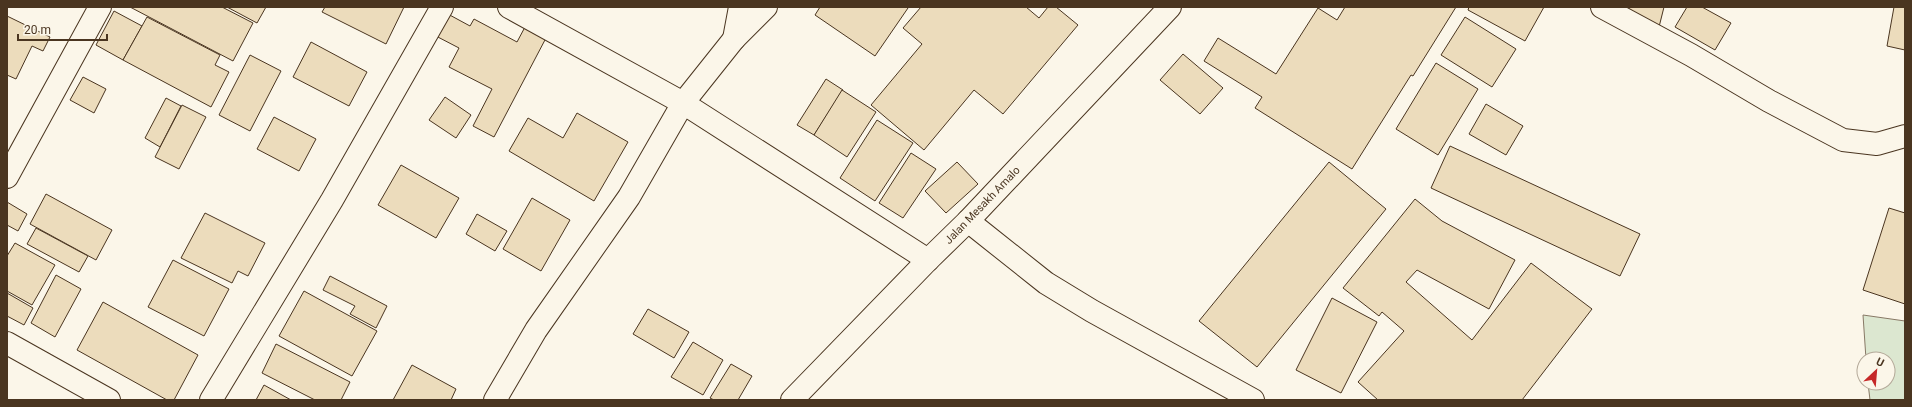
<svg xmlns="http://www.w3.org/2000/svg" width="1912" height="407" font-family="Roboto,sans-serif">
<rect width="100%" height="100%" fill="#fbf6e9"/>
<!-- green -->
<polygon fill="#dce7d0" stroke="#887966" points="1863,315 1905,321 1905,400 1870,400 1868,383 1888,383 1888,359 1866,359"/>
<!-- building -->
<g fill="#ecdcbc" stroke="#4a3520">
<polygon points="130,7 222,7 253,23 233,61"/>
<polygon points="227,7 266,7 257,23"/>
<polygon points="325,7 404,7 386,44 322,12"/>
<polygon points="820,7 906,7 908,8 875,56 815,15"/>
<polygon points="921,7 1026,7 1039,18 1048,7 1056,7 1078,25 1003,114 974,90 924,150 871,105 922,44 903,28"/>
<polygon points="1345,7 1456,7 1413,76 1411,75 1352,169 1255,108 1262,97 1204,61 1218,38 1276,74 1318,8 1337,20"/>
<polygon points="1469,7 1544,7 1525,41 1468,10"/>
<polygon points="1611,7 1664,7 1658,31"/>
<polygon points="1687,7 1702,7 1731,23 1715,50 1675,27"/>
<polygon points="1894,7 1905,7 1905,50 1887,46"/>
<polygon points="114,11 142,26 123,60 96,45"/>
<polygon points="446,13 470,26 474,19 517,42 525,27 546,38 494,137 473,126 492,89 449,67 459,48 434,35"/>
<polygon points="7,16 50,37 43,51 32,46 16,79 7,75"/>
<polygon points="147,17 220,55 215,65 229,72 211,107 123,60"/>
<polygon points="1465,17 1516,49 1492,87 1441,55"/>
<polygon points="311,42 367,72 349,106 293,77"/>
<polygon points="1183,54 1223,88 1200,114 1160,80"/>
<polygon points="250,55 281,71 250,131 219,115"/>
<polygon points="1436,63 1478,89 1438,155 1396,129"/>
<polygon points="83,77 106,89 94,113 70,100"/>
<polygon points="826,79 843,90 814,135 797,125"/>
<polygon points="842,90 876,112 847,157 814,135"/>
<polygon points="445,97 471,115 456,138 429,120"/>
<polygon points="166,98 181,106 160,147 145,138"/>
<polygon points="1486,104 1523,126 1506,155 1469,134"/>
<polygon points="182,105 206,117 179,169 155,157"/>
<polygon points="577,113 628,142 594,201 509,151 528,118 563,138"/>
<polygon points="274,117 316,139 299,171 257,149"/>
<polygon points="877,120 913,143 875,201 840,178"/>
<polygon points="1450,146 1640,234 1620,276 1431,188"/>
<polygon points="911,153 936,169 903,218 879,203"/>
<polygon points="957,162 978,184 946,213 925,191"/>
<polygon points="1329,162 1386,209 1257,367 1199,321"/>
<polygon points="401,165 459,198 436,238 378,205"/>
<polygon points="46,194 112,230 96,260 30,224"/>
<polygon points="532,198 570,220 541,271 503,249"/>
<polygon points="1415,199 1442,221 1515,260 1489,309 1417,270 1406,282 1472,340 1531,263 1592,309 1522,400 1378,400 1358,382 1404,331 1382,312 1379,316 1343,288"/>
<polygon points="7,202 27,214 18,231 7,225"/>
<polygon points="1889,208 1905,213 1905,304 1863,290"/>
<polygon points="205,213 265,243 248,276 238,271 232,283 181,258"/>
<polygon points="477,214 507,231 495,251 466,234"/>
<polygon points="36,228 88,256 79,272 27,244"/>
<polygon points="15,243 55,265 32,305 7,291 7,256"/>
<polygon points="173,260 229,289 204,336 148,307"/>
<polygon points="56,275 81,289 55,337 31,323"/>
<polygon points="330,276 387,306 376,328 350,314 355,306 323,290"/>
<polygon points="304,291 377,331 352,376 279,336"/>
<polygon points="7,293 33,308 24,325 7,316"/>
<polygon points="1332,298 1377,322 1341,393 1296,370"/>
<polygon points="103,302 198,355 174,400 167,400 77,350"/>
<polygon points="648,309 689,332 674,358 633,334"/>
<polygon points="693,342 723,360 703,395 671,377"/>
<polygon points="276,344 350,382 341,400 315,400 262,373"/>
<polygon points="731,364 752,376 738,400 714,400 710,398"/>
<polygon points="412,365 456,389 451,400 393,400"/>
<polygon points="264,385 291,400 256,400"/>
</g>
<g fill="none" stroke-linecap="round" stroke-linejoin="round">
<!-- street casing -->
<g stroke="#4a3520" stroke-width="24">
<g id="street">
<polyline points="509,7 683,103 928,260"/>
<polyline points="1602,7 1691,55 1769,101 1843,140 1877,144 1905,136"/>
<polyline points="734,39 740,7"/>
<polyline points="7,177 100,7"/>
<polyline points="968,221 1046,283 1092,311 1253,400"/>
<polyline points="7,343 109,400"/>
<polyline points="211,400 332,200 442,7"/>
<polyline points="495,400 536,330 629,197 683,103 734,39 766,7"/>
</g>
</g>
<!-- primary casing -->
<g stroke="#4a3520" stroke-width="24">
<polyline id="primary" points="792,400 928,260 968,221 1170,7"/>
</g>
<!-- street -->
<use href="#street" stroke="#fbf6e9" stroke-width="22"/>
<!-- primary -->
<use href="#primary" stroke="#fbf6e9" stroke-width="22"/>
</g>
<g text-anchor="middle" stroke-width="3" stroke-linejoin="round" paint-order="stroke">
<!-- street labels -->
<g font-size="11" fill="#4a3520" stroke="#fbf6e9">
<text transform="translate(982 205) rotate(-46)" y="4">Jalan Mesakh Amalo</text>
</g>
</g>
<!-- border -->
<rect width="1912" height="407" fill="none" stroke="#4a3520" stroke-width="16"/>
<!-- north arrow -->
<g transform="translate(1876 371) rotate(26)"><circle r="19" fill="#fbf6e9" stroke="#b4a999"/>
<path d="M0-3L7 15L0 10L-7 15Z" fill="#c62828"/>
<text y="-6" font-size="11" font-weight="bold" text-anchor="middle" fill="#4a3520">U</text>
</g>
<!-- scale -->
<path d="M18 34v6h89v-6" fill="none" stroke="#4a3520" stroke-width="2"/>
<text x="24" y="34" font-size="12" fill="#4a3520" stroke="#fbf6e9" stroke-width="3" paint-order="stroke">20 m</text>
</svg>
